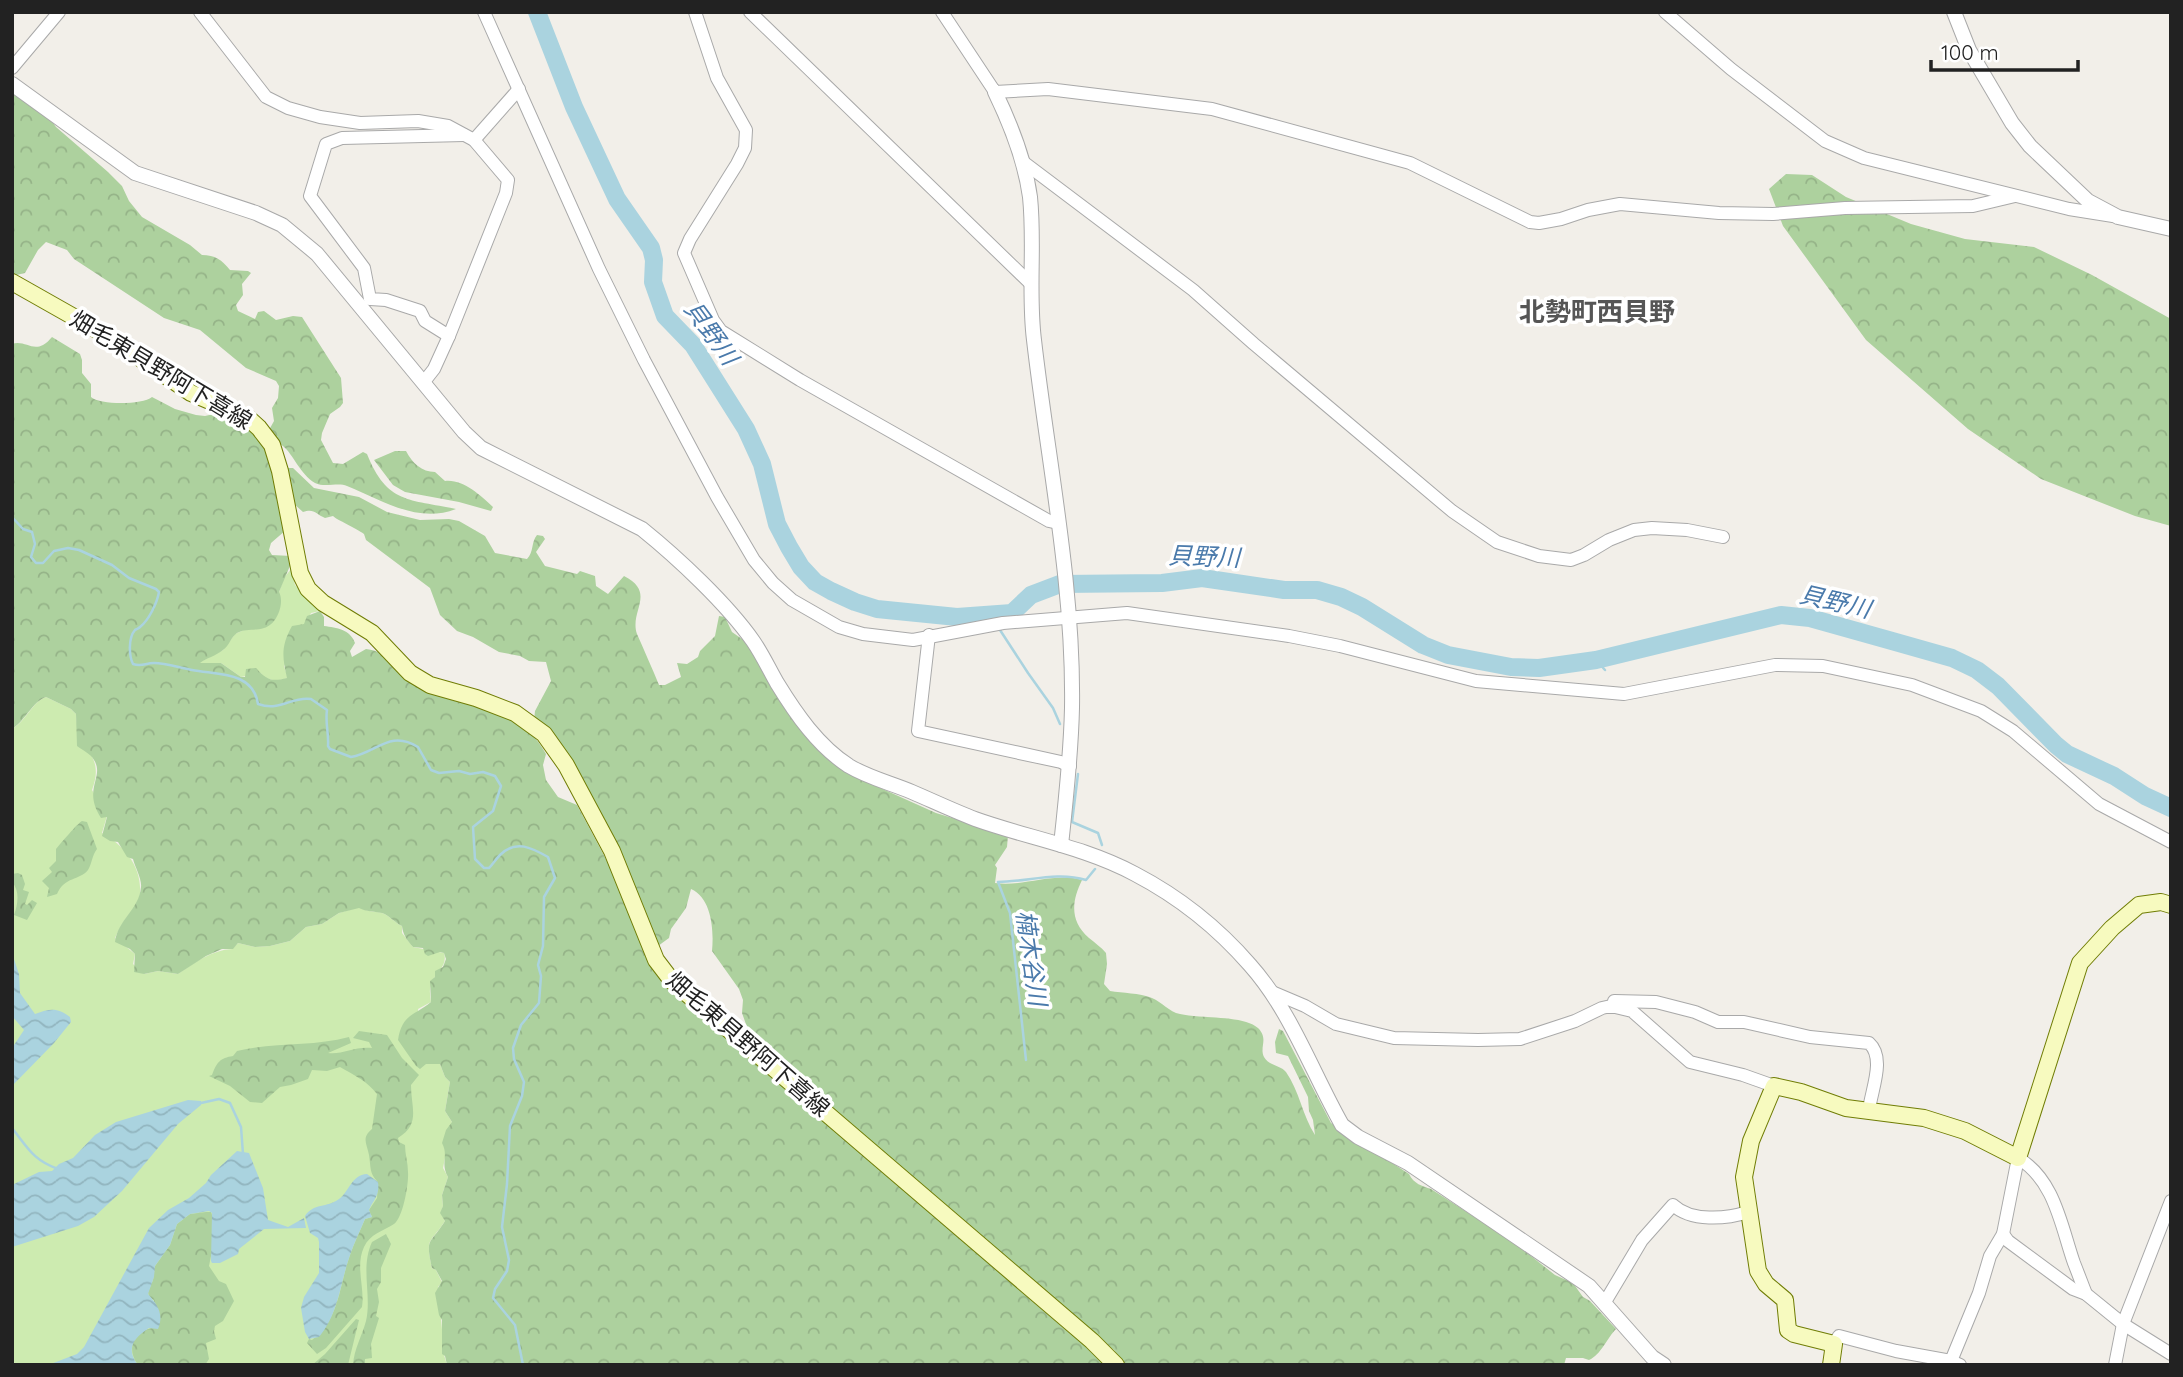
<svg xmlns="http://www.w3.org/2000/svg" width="2183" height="1377" font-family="Quicksand,'Noto Sans JP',sans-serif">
<defs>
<pattern id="forest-crowns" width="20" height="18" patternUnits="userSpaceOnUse" patternTransform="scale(1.75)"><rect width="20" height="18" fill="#add19e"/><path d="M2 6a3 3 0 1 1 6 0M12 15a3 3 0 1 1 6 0" fill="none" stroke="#95b388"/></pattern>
<pattern id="water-waves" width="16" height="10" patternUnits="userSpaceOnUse" patternTransform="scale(1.75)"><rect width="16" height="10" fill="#aad3df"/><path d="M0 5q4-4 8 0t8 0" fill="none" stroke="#92b5bf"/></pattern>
</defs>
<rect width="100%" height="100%" fill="#f2efe9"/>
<!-- grass -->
<g fill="#cdebb0">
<polygon points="291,569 295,585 320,611 311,613 284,666 288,678 276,681 262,677 261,673 241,677 221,663 198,663 223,650 235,634 246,629 279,592 284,578"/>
<path d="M46,697l25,12 5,5c1,35 30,40 16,76l15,26 -5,17c25,14 43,38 37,68 0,2 -5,7 -6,9 -8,8 -13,17 -18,28l20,16 -2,10 11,10 14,-3 20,3c17,-12 34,-24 54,-25l6,-6 17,4 15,-1 20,-5 16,-14 16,-3 17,-11 20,-6c8,5 15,4 23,6 7,2 13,10 20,13v7l11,14 31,6c4,13 -8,19 -13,31 -2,6 -1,12 0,18l-13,7 8,55h14l5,13 5,5 -5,29 7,11 -9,46 5,9 -6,18 1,11 -2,7 4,8c-15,23 -20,16 -13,47l4,2 6,12 -4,5 5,53 -1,8 5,17h-435v-636c15,-9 20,-27 34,-32z"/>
</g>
<!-- forest -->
<g fill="url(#forest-crowns)">
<path d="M12,92l36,24 8,11 52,45 14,14 7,15 13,16 48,28 12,10c13,0 20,5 28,15l18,1 3,2 -9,11 1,11 -7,10 2,6 17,8 3,-7 6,-1 12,9 17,-4 9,1 39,61 2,25 -3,4 -10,7 -8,19 -1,7 12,23 10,1 20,-12 4,2c20,50 42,45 89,55 -39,15 -74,-9 -109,-23 -9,-4 -22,2 -32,-3 -15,-9 -22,-29 -32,-37 -7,-5 -10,-9 -14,-16l5,-9 -2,-13 6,-10 1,-12 -3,-5 -30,-13 -46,-38 -36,-12 -90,-59 -7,-9 -21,-8 -8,8 -13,23 -13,3z"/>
<polygon points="1786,174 1812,175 1846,197 1911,224 1965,239 2034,247 2092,275 2171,319 2171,526 2135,516 2041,479 1968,429 1866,340 1783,226 1769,189"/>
<path d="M52,337l28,17 2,6v13l9,11v13c9,8 51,8 61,0l23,12 21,6 9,1 13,-3 26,9 22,22 20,86 -15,13 -2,7 3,5 19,1 1,5 -13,31c6,11 -2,33 -15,36 -9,3 -18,0 -27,5 -6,4 -8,13 -14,17 -7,6 -17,8 -23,13h21l20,14h4l1,-8 10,-1c11,12 15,14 31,10 -5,-22 -6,-32 5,-52l12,-2 3,-8 13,-5 4,6v9c13,2 26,3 31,17l-5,8 2,6 14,-8c25,2 33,29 55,40 45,21 99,16 125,65l-3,11 3,15 12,17 19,8 38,71 28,73 10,19 29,30 386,334 42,33h-663l-2,-9 -3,-2v-34l-3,-5 -4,-22 7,-12 -6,-11 -4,-2c-7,-31 -2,-23 13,-47l-5,-8 3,-7 -1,-11 6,-18c-8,-14 1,-21 -6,-34l4,-13 6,-8 -7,-11 5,-29 -5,-5 -5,-13h-14l-6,5 -4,-3 -18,-26c4,-26 16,-24 33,-38l-1,-21 5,-4v-6l8,-4 3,-8 -2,-6 -4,-1 -12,4 -3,-2 -2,-6 -10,-1c-6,-7 -10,-12 -11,-21 -7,-3 -13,-11 -20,-13 -9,-2 -15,-1 -23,-5l-20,5 -17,11 -16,3 -16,14 -20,5 -15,1 -17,-4 -5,6h-11l-16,7 -28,18 -20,-3 -14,3 -10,-2 1,-18 -5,-5 -15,-7c3,-23 24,-32 26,-55 1,-8 -6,-20 -8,-28l-6,-2 -9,-15 -8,-1 -8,-5 5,-19 -6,1c-19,-29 4,-41 -7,-58 -3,-6 -12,-10 -17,-14l-1,-32 -5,-5 -25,-12c-14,5 -20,23 -34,32v-385c12,-4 20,7 31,1 4,-2 6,-5 9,-8z"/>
<path d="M395,451h11c6,12 16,21 29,21l10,9c18,-2 35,14 48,26l-2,4 -32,-9 -54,-10 -12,-7 -19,-25z"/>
<path d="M288,468h5l21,20 45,9 28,15 33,8 29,-1 10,2 26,15 10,17 32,6c7,-7 4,-17 10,-24l6,1 2,3 -9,13 9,14 32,8 3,-3 15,5 1,10 12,8 16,-18c33,17 5,35 13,58 7,16 15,34 22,51h6l16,-8 -4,-14 10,1 11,-7 2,-6 15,-15 4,-20 6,1 7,15 17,12 46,76 81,66 60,27 72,22 -1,12 -12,18 2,3 -2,15c29,4 59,-11 87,-3 -10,21 -13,40 7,58 6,5 12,9 17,15l1,11 -3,20 6,7c13,2 29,2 42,7 10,4 17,14 28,16 21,5 64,1 78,14 11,11 1,19 6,29 5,9 17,8 22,15 13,18 17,45 29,63l-2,-15 -4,-9 -1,-14 -20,-41 -12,-3 -1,-11 4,-13 4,2 48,92 78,51c5,10 13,12 22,15l81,52 43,34 18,8 10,14 7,4 26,28c-9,9 -15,26 -27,31l-6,-2h-17l-2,7h-439l-11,-15 -43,-33 -318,-273 -11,-31 1,-13 -4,-11 -27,-38c2,-20 0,-53 -21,-62l-5,19 -15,21 -2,9 -11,8 -124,-226 1,-9 16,-30 -5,-19 -17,-1 -9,-5 -21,-4 -26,-15 -16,-6 -17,-16 -10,-27 -64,-48 -2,-6c-8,-6 -27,-14 -31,-18l-8,2c-9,-4 -11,-10 -22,-6l-10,-9 -7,-33z"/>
<path d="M82,821l5,1 10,27c-5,6 -5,15 -9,21 -9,11 -23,6 -31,24l-10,3 2,-9 -7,-7 10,-9 -3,-4 7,-7v-12c4,-5 22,-26 26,-28z"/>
<path d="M18,873l4,2 3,9 -2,6 6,2 -4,12 2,1 5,-5 5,3 -10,17 -13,-5c4,-11 6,-24 -2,-33v-8z"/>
<path d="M359,1031l28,4 15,23 17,17 -8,10c0,23 10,39 -13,53l1,4 6,3c0,9 3,18 3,27 1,11 -5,46 -14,52 -11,7 -24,10 -30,23 -9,19 1,41 -2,60l-36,41 -9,6 -10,-11 2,-4 3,1c28,-21 27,-55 38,-85 4,-12 10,-24 15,-36l7,-2 -3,-7 8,-12 1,-16c-9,-9 -7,-15 -9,-27 -2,-11 -8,-17 3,-26l5,-35c-10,-13 -23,-19 -37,-27l-13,4 -15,-1 -4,9 -17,6 -11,2 -18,16 -12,-1 -20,-16 -21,-10 3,-1c5,-13 8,-17 21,-19l4,-5c37,-9 75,-4 112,-14l2,6 -23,10c14,2 27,-7 44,-5l-3,-6 -16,-4z"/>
<path d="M206,1212h5l1,3v36l-3,15 10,15 7,3 8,17 -11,20 -8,5 -1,5 2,8 -10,4 3,16 -4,6h-67c-12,-16 -5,-33 14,-37l2,-28 -5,-3 -1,-5 5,-12 2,-14 15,-21 7,-21 13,-10z"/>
<path d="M386,1234l5,10 -10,24v14l-4,7 2,13 -3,14 3,2 -8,26 1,14 -7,1v6h-12c1,-16 9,-29 13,-44 6,-26 -6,-53 6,-79z"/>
<polygon points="356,1319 359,1320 348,1365 312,1365 325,1354"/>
</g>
<!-- water -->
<g fill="url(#water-waves)">
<path d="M12,953l7,21 1,19 15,21c16,-6 23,-6 35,3l1,5 -17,21 -42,43v-38l12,-18 -12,-14z"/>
<polygon points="188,1100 201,1101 201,1105 178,1124 122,1191 94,1217 78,1226 12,1247 12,1185 39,1172 52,1171 59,1164 73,1158 95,1135 116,1122"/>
<path d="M237,1151l12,2 14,35 5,32 20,7 16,-9 2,10 -42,1 -25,20 -1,5 -18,9h-8l-1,-2 1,-48 -3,-2 -19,3 -13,10 -7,21 -15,21 -1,11 -6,17c10,11 16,21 10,35l-9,-1c-15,10 -24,20 -11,37h-90l29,-11 7,-7 65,-119 19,-18 21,-12 17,-15 5,-8z"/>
<path d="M367,1174l11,8c2,13 -4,17 -9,28l3,7 -7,2c-5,12 -11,24 -15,36 -10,28 -11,58 -31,82l-10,2 -4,-7 -4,-24 3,-11 15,-24v-31l-1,-4 -8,-5 -5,-17c8,-13 22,-8 34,-17 11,-8 12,-24 28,-25z"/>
</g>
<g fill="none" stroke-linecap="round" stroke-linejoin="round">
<!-- stream -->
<g stroke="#aad3df" stroke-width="2.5">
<path d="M12,517l11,12 9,3 3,12 -4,13 5,6h7l11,-12 14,-3 11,2 33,15 17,13 27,11 3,3c-2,11 -10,28 -19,35 -2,2 -4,2 -5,3 -7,8 -6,26 -2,34 9,3 12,-1 21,-1 12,0 26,5 38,7 25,5 61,1 66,34 23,8 33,-8 53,-5l16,11c-2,13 2,23 1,36l2,3 21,8c25,-4 39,-28 67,-10l13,23 8,3 20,-2 11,3 13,-2 12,4 6,10 -8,25 -20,16 2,32 9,9h5c4,-4 7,-9 11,-13 16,-16 32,-7 48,2l7,21 -11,19 -1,49 -5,19 3,11 -2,27 -18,22 -8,23 1,11 10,23 -2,14 -12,30 -3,58 -5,43 7,33 -2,11 -12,18 -2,9 22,27 8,40"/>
<polyline points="1000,630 1028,673 1053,708 1060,724"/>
<polyline points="1596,660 1605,670"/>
<polyline points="1078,774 1072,822 1098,833 1102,845"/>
<path d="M1026,1060l-16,-147 -12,-31c29,0 59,-11 88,-2l9,-11"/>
<polyline points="201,1103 219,1099 230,1103 241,1127 243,1154"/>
<path d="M12,1128c16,20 21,32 46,41"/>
</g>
<!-- river -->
<polyline stroke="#aad3df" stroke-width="18" points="537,12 574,107 617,199 651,248 654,260 653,282 665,316 693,345 746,429 762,464 777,524 789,547 801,567 815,582 831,591 855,602 877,609 957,617 1012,613 1031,595 1060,584 1162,583 1202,578 1284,590 1317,590 1341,597 1362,607 1423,645 1448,655 1511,667 1539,668 1596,660 1781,615 1810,618 1892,641 1952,658 1977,670 1998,686 2056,745 2067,754 2114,776 2145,796 2171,808"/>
<!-- minor casing -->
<g stroke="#a9a9a9" stroke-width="14">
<g id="minor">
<polyline points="200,12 266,97 288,108 320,117 360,123 418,121 448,126 474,140 508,180 506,193 449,336 434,369 423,383"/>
<polyline points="484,12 599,269 644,360 717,497 754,560 773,583 792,600 839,627 863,634 913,640 1003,623 1127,613 1289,636 1340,646 1476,681 1624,694 1775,665 1823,666 1912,685 1981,711 2013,731 2099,804 2171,842"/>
<polyline points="695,12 717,78 746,130 745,148 737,164 690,239 684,253 713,320 721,331 800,380 1049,521 1058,523"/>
<polyline points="750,12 1030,283"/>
<polyline points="942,12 995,92 1048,89 1212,109 1410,163 1530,222 1539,223 1561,219 1588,210 1620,204 1719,213 1773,214 1845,208 1973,206 2015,196"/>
<polyline points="1665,12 1731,69 1825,141 1864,158 2069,209 2113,216"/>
<polyline points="12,68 59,12"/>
<polyline points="474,140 519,89"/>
<polyline points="1022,161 1193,290 1254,344 1452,511 1497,542 1539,556 1571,560 1584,555 1609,540 1634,530 1652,528 1687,530 1723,537"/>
<polyline points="449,336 425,321 420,311 386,300 370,299 364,268 310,196 326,144 342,138 464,135"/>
<polyline points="929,635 918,731 1061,762 1070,766"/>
<polyline points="1272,992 1305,1006 1336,1024 1394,1038 1478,1040 1520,1039 1575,1021 1602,1008 1611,1006 1632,1011 1690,1062 1743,1075 1774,1086"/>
<path d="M1614,1001l42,1 39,10 23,10h26l66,15 59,6c17,15 2,48 0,67"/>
<polyline points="2003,1234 2008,1241 2073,1289 2086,1294 2123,1324 2171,1354"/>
<path d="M1605,1302l37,-62 31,-35c18,17 53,14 75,7"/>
<polyline points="1834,1344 1839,1336 1896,1351 1951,1361 1960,1365"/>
<path d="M1951,1361l28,-68 11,-37 13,-22 15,-76c37,22 43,68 56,105 4,10 8,21 12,31"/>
<polyline points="2115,1365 2123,1324 2171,1201"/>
</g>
</g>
<!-- tertiary casing -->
<g stroke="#a9a9a9" stroke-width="16">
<g id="tertiary">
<polyline points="1954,12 1969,50 2012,123 2030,146 2088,201 2118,217 2171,229"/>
<path d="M12,84l123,89 121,40 26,12 35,29 147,178 17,16 161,81c36,29 85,75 111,112 9,13 16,28 24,42 19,31 41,63 72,83 20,12 42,17 63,26 21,9 42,19 63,27 53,19 110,28 160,55 44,23 82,53 115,91 41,46 62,107 92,160l16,12 50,26 181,123 63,71 12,8"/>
<path d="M995,92c16,33 30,68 35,105 5,48 -2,95 4,143 14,122 40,245 38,368 -1,46 -6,92 -11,137"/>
</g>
</g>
<!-- secondary casing -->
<g stroke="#707d05" stroke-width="18">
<g id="secondary">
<polyline points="12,282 111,338 191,393 247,417 259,428 272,445 280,471 300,573 308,589 323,603 372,633 410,673 430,685 476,698 515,713 544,734 566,765 612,851 656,960 672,981 1092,1341 1116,1365"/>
<polyline points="1831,1365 1834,1344 1794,1334 1788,1330 1785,1300 1766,1284 1758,1271 1744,1177 1751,1141 1774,1086 1801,1092 1846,1108 1924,1118 1965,1131 2018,1158 2080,963 2112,928 2139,905 2161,902 2171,905"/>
</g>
</g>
<!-- minor -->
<use href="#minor" stroke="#fff" stroke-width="12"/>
<!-- tertiary -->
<use href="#tertiary" stroke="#fff" stroke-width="14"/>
<!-- secondary -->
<use href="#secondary" stroke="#f7fabf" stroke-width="16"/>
</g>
<g text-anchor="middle" stroke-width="7" stroke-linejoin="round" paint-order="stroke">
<!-- street labels -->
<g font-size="23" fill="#222" stroke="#fff">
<text transform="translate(161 370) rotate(31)" y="8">畑毛東貝野阿下喜線</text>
<text transform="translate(748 1044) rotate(41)" y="8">畑毛東貝野阿下喜線</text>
</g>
<!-- water labels -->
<g font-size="24" font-style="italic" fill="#4a7aab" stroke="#fff">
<text transform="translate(711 333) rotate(54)" y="8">貝野川</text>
<text transform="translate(1204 557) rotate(2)" y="8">貝野川</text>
<text transform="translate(1835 602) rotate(13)" y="8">貝野川</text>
<text transform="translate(1031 958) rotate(82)" y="8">楠木谷川</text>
</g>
<!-- quarter labels -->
<g font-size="26" font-weight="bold" fill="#555" stroke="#fff">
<text x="1597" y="321">北勢町西貝野</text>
</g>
</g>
<!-- border -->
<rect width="2183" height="1377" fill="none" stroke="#222222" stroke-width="28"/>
<!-- scale -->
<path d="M1931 60v10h147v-10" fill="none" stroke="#222222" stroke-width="3.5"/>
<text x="1941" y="60" font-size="21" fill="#222222" stroke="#ffffff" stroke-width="5" paint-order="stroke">100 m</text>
</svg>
